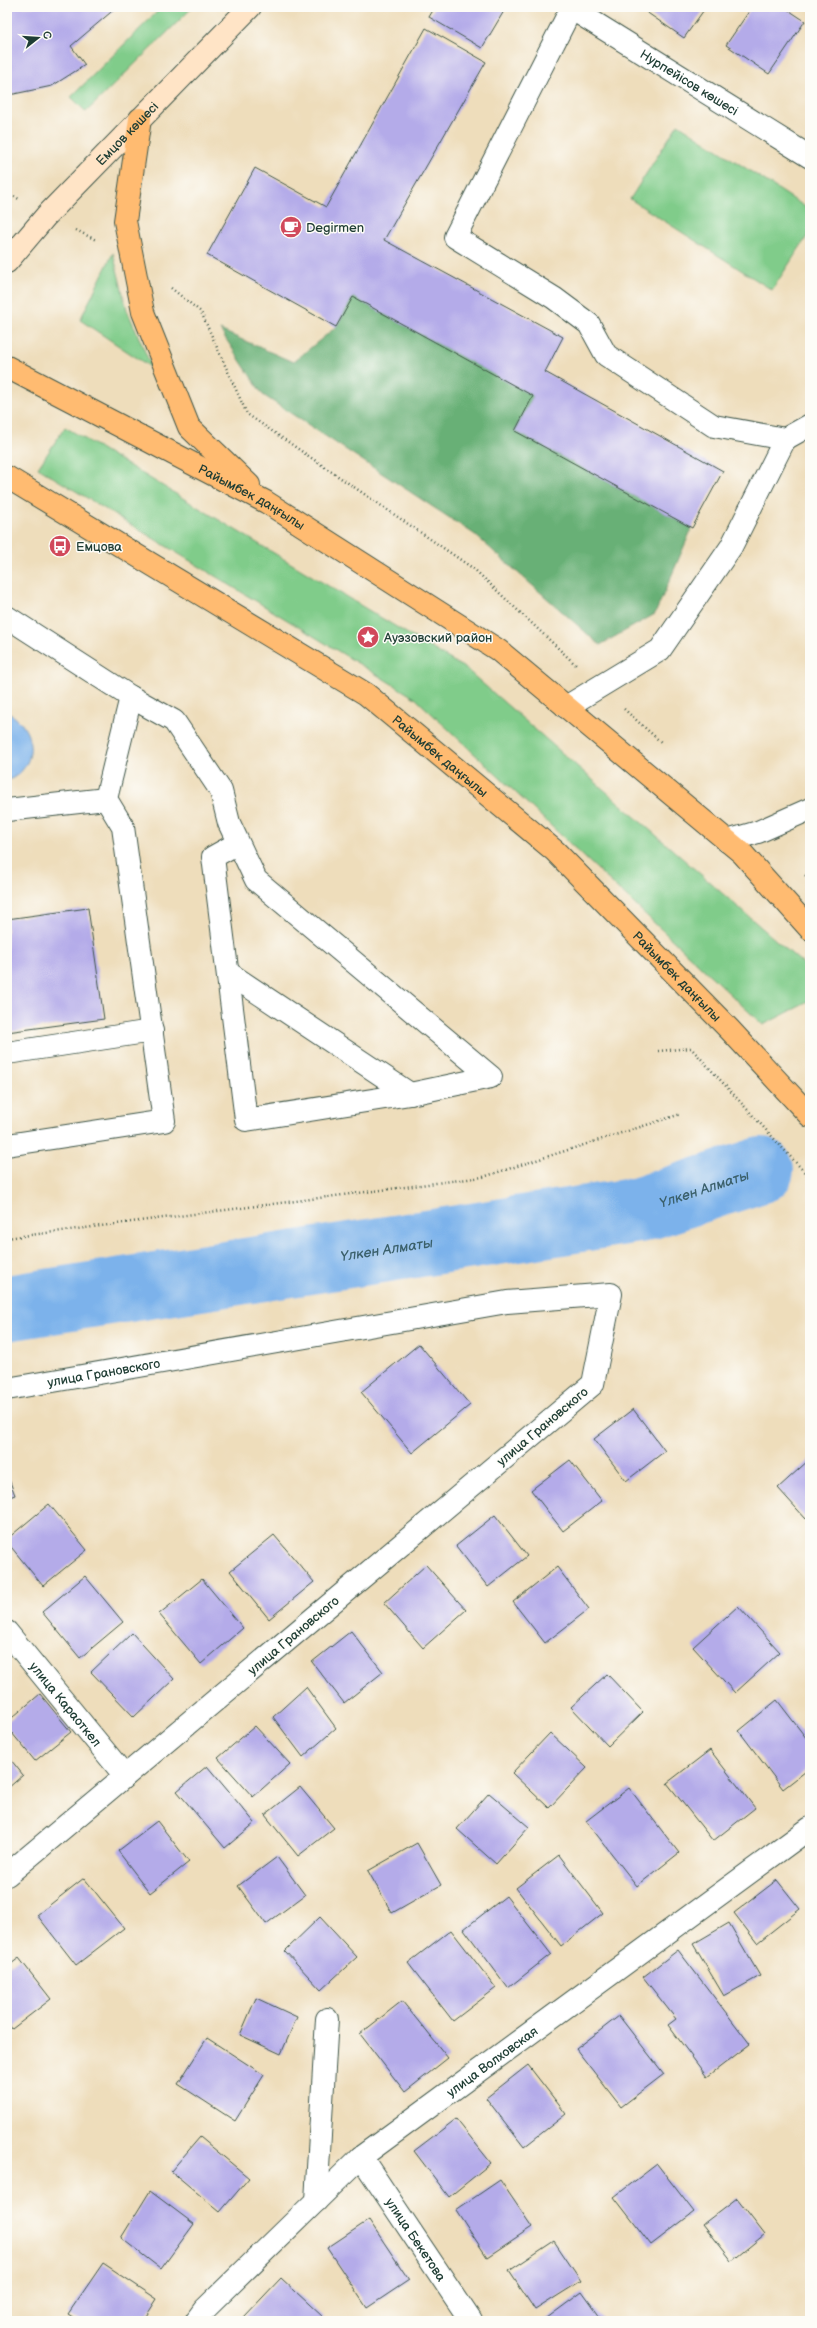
<svg xmlns="http://www.w3.org/2000/svg" width="817" height="2328" font-family="'Balsamiq Sans',sans-serif">
<rect width="100%" height="100%" fill="#fdfcf7"/>
<filter id="ink" filterUnits="userSpaceOnUse"><feTurbulence type="fractalNoise" baseFrequency=".025" numOctaves="2"/><feDisplacementMap in="SourceGraphic" scale="8" xChannelSelector="R" yChannelSelector="G"/><feConvolveMatrix kernelMatrix="1 2 1 2 8 2 1 2 1" color-interpolation-filters="sRGB"/></filter>
<filter id="wash" filterUnits="userSpaceOnUse"><feTurbulence type="fractalNoise" baseFrequency=".012" numOctaves="4" result="noise"/><feDisplacementMap in="SourceGraphic" scale="16" xChannelSelector="R" yChannelSelector="G"/><feGaussianBlur stdDeviation="0.9" result="paint"/><feColorMatrix in="noise" values="0 0 0 0 0 0 0 0 0 0 0 0 0 0 0 0 0 1.4 0 .05"/><feComposite in="paint" operator="in"/></filter>
<g filter="url(#wash)">
<rect width="100%" height="100%" fill="#edb"/>
<!-- green -->
<g fill="#80cc8a" stroke="#50845f">
<polygon points="162,7 193,7 86,112 71,97"/>
<polygon points="678,124 810,210 810,232 772,290 630,199"/>
<polygon points="113,253 127,310 152,368 80,320"/>
<polygon points="65,427 466,669 810,970 810,1001 763,1025 415,698 38,468"/>
</g>
<!-- forest -->
<polygon fill="#68b076" stroke="#447655" points="353,297 533,396 515,431 692,528 655,614 600,645 474,534 263,395 220,330 293,362 336,327"/>
<!-- water -->
<path fill="#7cb2eb" stroke="#4e7890" d="M7,712c29,15 33,55 0,69z"/>
<g fill="none" stroke-linecap="round" stroke-linejoin="round">
<!-- river -->
<path stroke="#7cb2eb" stroke-width="66" id="s1" d="M7,1308l632,-98 122,-40"/>
</g>
<g id="blocks">
<!-- building -->
<g fill="#b4abe9">
<polygon points="11,7 117,7 71,46 85,65 52,86 14,94 7,94 7,10"/>
<polygon points="435,7 497,7 504,11 482,48 429,17"/>
<polygon points="639,7 706,7 684,38"/>
<polygon points="752,7 784,7 805,21 769,74 726,45"/>
<polygon points="426,28 486,62 384,240 563,337 545,372 723,471 692,528 515,431 533,396 353,297 336,327 207,255 255,168 326,207"/>
<polygon points="88,908 104,1019 7,1032 7,919"/>
<polygon points="419,1344 470,1405 412,1453 361,1392"/>
<polygon points="633,1409 665,1451 626,1481 594,1439"/>
<polygon points="810,1459 810,1515 806,1519 778,1488"/>
<polygon points="570,1460 602,1501 563,1531 531,1490"/>
<polygon points="7,1474 15,1495 7,1498"/>
<polygon points="49,1504 87,1550 43,1586 7,1542 7,1539"/>
<polygon points="495,1515 527,1556 488,1587 456,1546"/>
<polygon points="274,1535 314,1582 269,1619 230,1571"/>
<polygon points="426,1565 466,1610 423,1648 384,1603"/>
<polygon points="557,1567 589,1609 545,1643 513,1602"/>
<polygon points="85,1576 123,1622 80,1658 42,1612"/>
<polygon points="202,1579 243,1628 201,1664 159,1614"/>
<polygon points="738,1606 780,1652 735,1693 693,1647"/>
<polygon points="351,1631 383,1672 344,1703 312,1662"/>
<polygon points="132,1633 174,1679 134,1717 91,1672"/>
<polygon points="607,1674 643,1712 608,1746 571,1707"/>
<polygon points="306,1687 336,1728 303,1757 273,1717"/>
<polygon points="40,1694 71,1732 35,1761 7,1727 7,1722"/>
<polygon points="777,1700 810,1743 810,1768 783,1789 739,1731"/>
<polygon points="255,1726 290,1764 253,1797 218,1758"/>
<polygon points="550,1733 587,1768 549,1808 512,1773"/>
<polygon points="710,1750 755,1808 713,1841 667,1783"/>
<polygon points="7,1755 23,1775 7,1789"/>
<polygon points="207,1766 255,1823 225,1848 177,1791"/>
<polygon points="300,1787 334,1828 298,1856 265,1815"/>
<polygon points="629,1788 679,1853 637,1886 586,1821"/>
<polygon points="489,1793 529,1827 496,1864 457,1829"/>
<polygon points="157,1821 189,1862 150,1893 118,1851"/>
<polygon points="417,1843 441,1885 392,1913 368,1871"/>
<polygon points="559,1855 603,1913 561,1946 516,1888"/>
<polygon points="277,1857 305,1895 266,1924 238,1886"/>
<polygon points="84,1878 124,1928 76,1965 37,1915"/>
<polygon points="777,1880 800,1909 757,1943 734,1913"/>
<polygon points="506,1896 551,1954 508,1988 464,1929"/>
<polygon points="320,1917 357,1957 321,1990 285,1951"/>
<polygon points="729,1923 760,1976 724,1996 693,1944"/>
<polygon points="451,1930 496,1988 453,2021 408,1963"/>
<polygon points="678,1950 750,2044 707,2077 668,2025 676,2019 643,1977"/>
<polygon points="19,1958 51,1999 12,2029 7,2022 7,1967"/>
<polygon points="256,1998 297,2017 281,2054 240,2035"/>
<polygon points="402,2001 448,2058 405,2092 360,2034"/>
<polygon points="619,2016 664,2074 621,2107 576,2049"/>
<polygon points="207,2038 264,2075 235,2121 178,2084"/>
<polygon points="528,2065 566,2114 524,2147 486,2098"/>
<polygon points="456,2119 491,2163 449,2197 414,2151"/>
<polygon points="200,2137 249,2178 220,2212 171,2171"/>
<polygon points="657,2164 694,2212 651,2245 614,2197"/>
<polygon points="500,2180 532,2227 487,2257 456,2210"/>
<polygon points="150,2191 194,2224 161,2269 121,2238"/>
<polygon points="737,2198 765,2234 732,2261 703,2224"/>
<polygon points="369,2220 409,2280 367,2308 327,2248"/>
<polygon points="554,2241 581,2281 535,2310 509,2271"/>
<polygon points="103,2263 157,2299 143,2321 79,2321 68,2314"/>
<polygon points="281,2278 323,2317 319,2321 248,2321 244,2317"/>
<polygon points="582,2292 603,2321 543,2321"/>
</g>
</g>
</g>
<g filter="url(#ink)">
<use href="#blocks" fill-opacity="0" stroke="#3e5548" stroke-width="1"/>
<g fill="none" stroke-linecap="round" stroke-linejoin="round">
<!-- service casing -->
<g stroke="#3e5548" stroke-width="24">
<g id="service">
<polyline points="785,439 810,425"/>
<polyline points="7,617 131,697 174,721 221,791 229,823 256,880 491,1077 410,1094 246,1120 213,857 238,843"/>
<polyline points="566,707 660,650 731,547 785,439 714,426 606,355 589,324 554,298 455,237 571,9"/>
<polyline points="7,810 106,799"/>
<polyline points="727,841 758,832 810,809"/>
<polyline points="230,974 410,1094"/>
<polyline points="7,1053 152,1031"/>
<polyline points="7,1145 164,1121 123,827 106,799 131,697"/>
</g>
</g>
<!-- minor casing -->
<g stroke="#3e5548" stroke-width="24">
<g id="minor">
<path id="s2" d="M569,7l241,150"/>
<path id="s3" d="M7,1389l500,-87 104,-8 -18,90 -586,491"/>
<path id="s4" d="M7,1632l118,144"/>
<path id="s5" d="M361,2157l110,164"/>
<polyline points="316,2201 327,2019"/>
<path id="s6" d="M196,2321l8,-11 157,-153 449,-329"/>
</g>
</g>
<!-- secondary casing -->
<g stroke="#3e5548" stroke-width="24">
<g id="secondary">
<path id="s7" d="M7,262l39,-46 204,-209"/>
</g>
</g>
<!-- primary casing -->
<g stroke="#3e5548" stroke-width="24">
<g id="primary">
<polyline points="140,119 125,221 143,312 189,427 249,485"/>
<path id="s8" d="M7,367l259,135 232,148 244,203 68,76"/>
<path id="s9" d="M7,477l359,217 189,157 175,179 80,86"/>
</g>
</g>
<!-- path -->
<g stroke="#3e5548" stroke-width="2.5" stroke-dasharray="1 3" stroke-linecap="butt">
<polyline points="7,192 19,199"/>
<polyline points="76,230 96,240"/>
<polyline points="171,288 201,312 247,414 474,569 576,665"/>
<polyline points="624,709 662,743"/>
<polyline points="805,875 810,879"/>
<polyline points="658,1051 691,1048 810,1178"/>
<polyline points="7,1238 483,1177 681,1114"/>
</g>
<!-- service -->
<use href="#service" stroke="#fff" stroke-width="22"/>
<!-- minor -->
<use href="#minor" stroke="#fff" stroke-width="22"/>
<!-- secondary -->
<use href="#secondary" stroke="#ffe4c6" stroke-width="22"/>
<!-- primary -->
<use href="#primary" stroke="#ffbb71" stroke-width="22"/>
</g>
</g>
<!-- icons -->
<defs>
<g id="cafe-disc" transform="scale(1.15)"><circle r="9.5" fill="#d1495b" stroke="#fdfcf7"/><path d="M-5.5-4.5H6V0H3Q3 3.5 0 3.5H-2.5Q-5.5 3.5-5.5 0ZM3-3.2v2h1.7v-2ZM-6 4.5H4V6H-6Z" fill="#fff"/></g>
<g id="bus-disc" transform="scale(1.15)"><circle r="9.5" fill="#d1495b" stroke="#fdfcf7"/><path d="M-5-6H5V4H4V6H2V4H-2V6H-4V4H-5ZM-3.5-4V0h7V-4ZM-3.5 1.2v1.5H-2V1.2ZM2 1.2v1.5H3.5V1.2Z" fill="#fff"/></g>
<g id="sight-disc" transform="scale(1.15)"><circle r="9.5" fill="#d1495b" stroke="#fdfcf7"/><path d="M0-6L1.8-2.2L6-1.7L2.9 1.2L3.7 5.4L0 3.3L-3.7 5.4L-2.9 1.2L-6-1.7L-1.8-2.2Z" fill="#fff"/></g>
</defs>
<g fill-rule="evenodd">
<use href="#cafe-disc" x="291" y="227"/>
<use href="#bus-disc" x="60" y="546"/>
<use href="#sight-disc" x="368" y="637"/>
</g>
<g text-anchor="middle" stroke-width="3" stroke-linejoin="round" paint-order="stroke">
<!-- street labels -->
<g font-size="13" fill="#1f3d34" stroke="#fdfcf7">
<text dy="5" stroke="none"><textPath href="#s2" startOffset="142">Нурпейісов көшесі</textPath></text>
<text dy="5" stroke="none"><textPath href="#s7" startOffset="176">Емцов көшесі</textPath></text>
<text dy="5" stroke="none"><textPath href="#s8" startOffset="277">Райымбек даңғылы</textPath></text>
<text dy="5" stroke="none"><textPath href="#s9" startOffset="516">Райымбек даңғылы</textPath></text>
<text dy="5" stroke="none"><textPath href="#s9" startOffset="840">Райымбек даңғылы</textPath></text>
<text dy="5" stroke="none"><textPath href="#s3" startOffset="98">улица Грановского</textPath></text>
<text transform="translate(542 1426) rotate(-40)" y="5">улица Грановского</text>
<text transform="translate(293 1635) rotate(-40)" y="5">улица Грановского</text>
<text dy="5" stroke="none"><textPath href="#s4" startOffset="93">улица Караоткел</textPath></text>
<text dy="5" stroke="none"><textPath href="#s6" startOffset="395">улица Волховская</textPath></text>
<text dy="5" stroke="none"><textPath href="#s5" startOffset="99">улица Бекетова</textPath></text>
</g>
<!-- poi labels -->
<g font-size="13" fill="#1f3d34" stroke="#fdfcf7" text-anchor="start">
<text x="306" y="232">Degirmen</text>
<text x="76" y="551">Емцова</text>
<text x="384" y="642">Ауэзовский район</text>
</g>
<!-- water labels -->
<g font-size="14" font-style="italic" fill="#3b606b" stroke="#fdfcf7">
<text dy="5" stroke="none"><textPath href="#s1" startOffset="708">Үлкен Алматы</textPath></text>
<text dy="5" stroke="none"><textPath href="#s1" startOffset="384">Үлкен Алматы</textPath></text>
</g>
</g>
<!-- margin -->
<rect width="817" height="2328" fill="none" stroke="#fdfcf7" stroke-width="24"/>
<!-- north arrow -->
<g transform="translate(38 38) rotate(73)" stroke="#fdfcf7" stroke-width="3" paint-order="stroke">
<path d="M0-3L7 15L0 10L-7 15Z" fill="#1f3d34"/>
<text y="-6" font-size="11" font-weight="bold" text-anchor="middle" fill="#1f3d34">С</text>
</g>
</svg>
